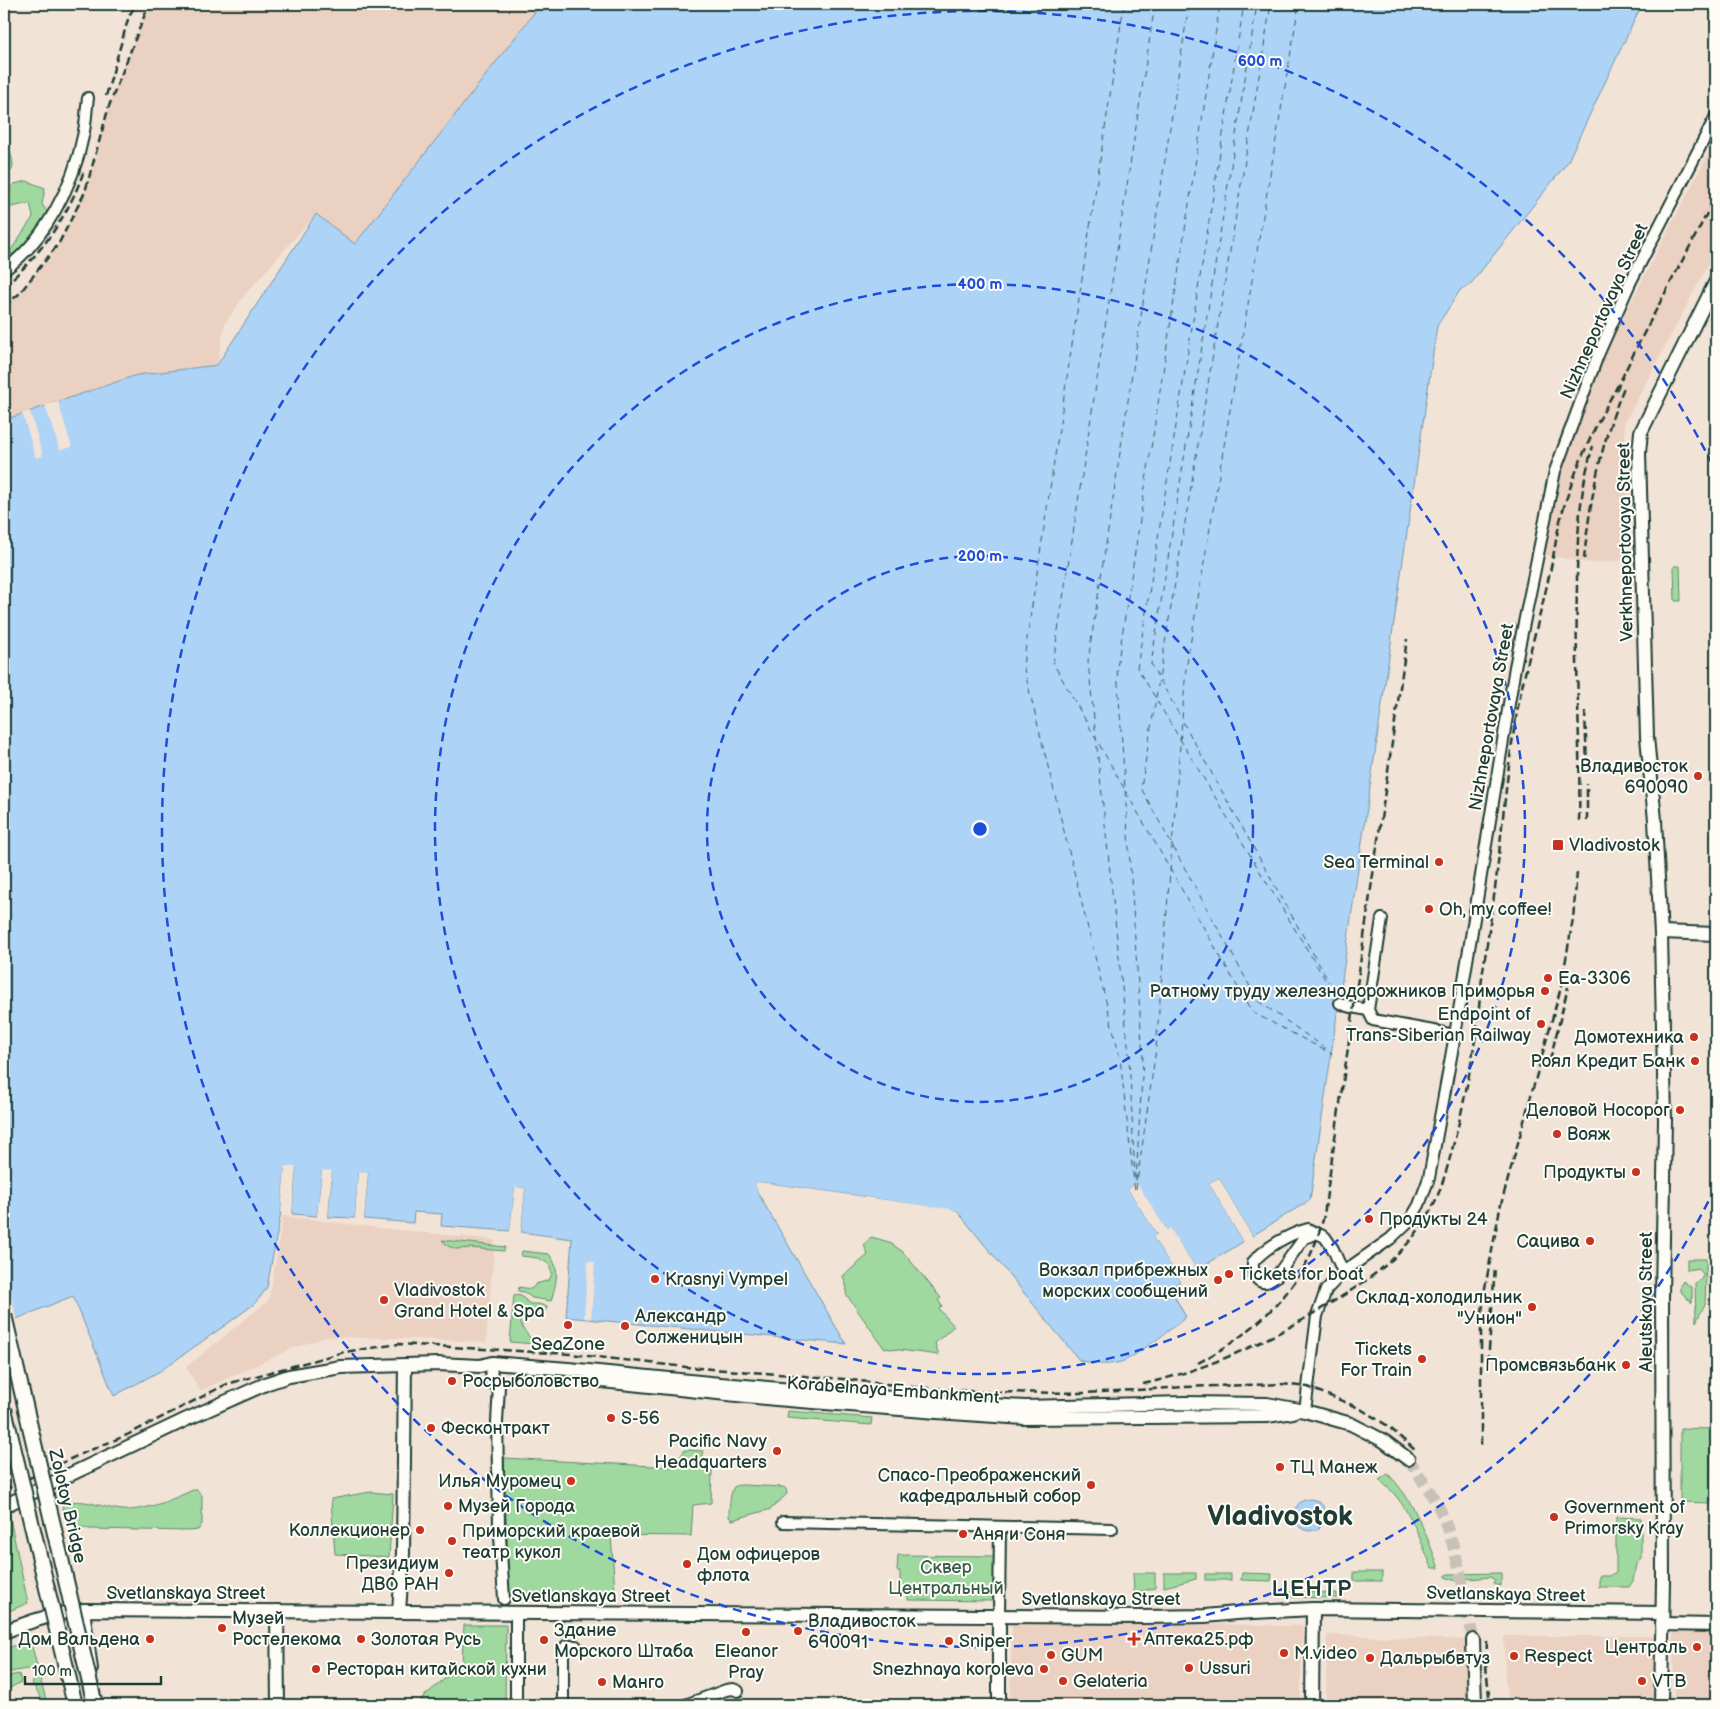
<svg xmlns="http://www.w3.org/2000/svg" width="1720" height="1709" font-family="'Balsamiq Sans',sans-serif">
<rect width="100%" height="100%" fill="#f2e3d7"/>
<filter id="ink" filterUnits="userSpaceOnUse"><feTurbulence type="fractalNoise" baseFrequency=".02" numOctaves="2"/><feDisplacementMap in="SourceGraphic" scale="10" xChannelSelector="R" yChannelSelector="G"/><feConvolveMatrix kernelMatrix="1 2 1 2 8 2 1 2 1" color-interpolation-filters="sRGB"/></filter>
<g filter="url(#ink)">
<!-- built -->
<g fill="#ebd1c1">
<polygon points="149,4 541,4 355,245 316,214 243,297 225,323 217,365 137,375 4,420 4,306 19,294 59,243 85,192 109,106"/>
<polygon points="1716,139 1716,250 1624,424 1629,476 1628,560 1590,563 1544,555 1562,463 1608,346"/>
<polygon points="283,1216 371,1227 495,1240 486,1342 394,1338 326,1337 293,1348 200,1391 186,1367 269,1300"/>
<polygon points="1012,1624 1205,1624 1303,1626 1300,1705 1010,1705"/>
<polygon points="1673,1629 1716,1630 1716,1705 1674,1705"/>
<polygon points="1331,1635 1472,1640 1474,1705 1326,1705 1327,1636"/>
<polygon points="1504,1636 1654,1636 1653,1705 1510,1705 1505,1680"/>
</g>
<!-- green -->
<g fill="#9fd9a0" stroke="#5f8b6a">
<polygon points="4,129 12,158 13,164 12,170 4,174"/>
<polygon points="27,181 45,188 42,204 47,212 47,216 33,236 15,255 9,253 33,217 30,203 7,208 6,191 14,184"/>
<polygon points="1674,566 1680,566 1681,601 1675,601"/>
<polygon points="871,1237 889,1242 903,1252 941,1298 938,1300 942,1306 939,1309 954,1326 935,1343 939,1355 884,1348 846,1294 847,1288 843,1276 868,1255 864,1245"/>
<polygon points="442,1240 505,1247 504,1251 471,1248 456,1249 448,1246"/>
<path d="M522,1251l27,3c12,15 7,29 2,47l-19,-3 -8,-6 -6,-1 1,-4 12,2 5,-5 13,-4 3,-6 -3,-10 -11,-6 -17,-2z"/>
<polygon points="1687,1259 1706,1259 1706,1274 1703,1274 1698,1268 1687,1270"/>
<polygon points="1703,1275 1706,1276 1705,1304 1696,1322 1695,1283 1701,1280"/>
<polygon points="1683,1281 1692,1288 1692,1303 1680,1291 1680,1286"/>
<polygon points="514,1295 521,1296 530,1304 539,1304 548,1307 543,1313 527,1313 520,1321 523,1329 535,1344 510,1342"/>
<polygon points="788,1411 872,1418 871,1425 787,1418"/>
<polygon points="1680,1428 1711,1429 1710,1503 1680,1502"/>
<polygon points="685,1450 703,1451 701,1458 702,1466 712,1470 711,1503 693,1505 691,1536 611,1535 615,1591 509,1594 504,1458 672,1467"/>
<path d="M1388,1474c26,26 38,60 51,94h-7c-13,-31 -24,-67 -53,-88z"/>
<path d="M743,1485l40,2 3,2 1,5 -16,15 -39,11 -3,-3c0,-6 1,-26 5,-30 2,-2 6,-2 9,-2z"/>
<path d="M193,1490h4l5,5v29l-4,6 -8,1 -101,-2 -17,-5 -6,-5 -4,-14c21,-11 45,7 68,5 23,-2 43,-11 63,-20z"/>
<polygon points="370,1492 393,1494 389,1557 335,1554 331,1499"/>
<polygon points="9,1514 28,1603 4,1613 4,1516"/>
<polygon points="1616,1517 1641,1518 1641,1558 1636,1564 1633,1581 1629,1587 1599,1587 1599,1576 1610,1576 1616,1572"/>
<polygon points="898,1555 994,1556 993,1601 908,1600 908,1586 900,1586 900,1571 897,1571"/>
<rect x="1354" y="1572" width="28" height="9"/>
<polygon points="1133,1573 1155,1573 1155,1588 1134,1593"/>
<polygon points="1164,1573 1196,1573 1196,1579 1164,1587"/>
<polygon points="1242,1573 1272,1574 1271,1581 1241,1580"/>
<polygon points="1501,1573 1501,1586 1494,1584 1495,1580 1490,1577 1470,1579 1469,1578 1458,1579 1456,1581 1445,1577 1447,1574"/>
<rect x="1205" y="1574" width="26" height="6"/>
<polygon points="1286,1592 1337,1593 1337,1598 1286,1597"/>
<polygon points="464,1625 506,1625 505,1705 421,1705 422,1698 462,1664"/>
<polygon points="30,1639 46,1700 44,1704 36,1703 41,1698 32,1683 35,1679 32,1670 27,1669 4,1673 4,1650"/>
<polygon points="19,1674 21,1682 10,1688 4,1684 4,1677"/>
</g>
<!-- water -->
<g fill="#add3f6" stroke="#7497a8">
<path d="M541,4h1101l-75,159 -98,123 -8,3 -24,37 -127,874 -58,36 -33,-58 -10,5 34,59 -46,28 -27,-41 -3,1 -31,-46 -8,5 29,45 -4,3 28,44 -9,6 -1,3 15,27c-12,10 -52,41 -65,45 -14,4 -29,2 -42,-2l-122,-149 -98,-15 -100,-14 -2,8 1,3 88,151 -280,-27 6,-78 -51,-7 4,-44h-10l-5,43 -69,-5 1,-12 -28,-2 -1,11 -49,-4 4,-46h-10l-3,45 -27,-1 4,-45 -10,-1 -5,45 -25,-2 4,-46 -11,-1 -4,45 -14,75 -6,9 -7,8 -27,20 -67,47 -46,25 -41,-100 -69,28v-904l133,-45 80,-10 99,-151 39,30z"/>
<circle cx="1310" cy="1515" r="16"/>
</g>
<!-- pier -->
<g fill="#f2e3d7">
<polygon points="58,402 72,447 60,450 45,405"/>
<polygon points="30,411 43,456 36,458 22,413"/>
<polygon points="285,1166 296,1167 292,1214 290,1213 293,1170 287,1169 284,1213 281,1212"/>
<polygon points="322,1170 332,1171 328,1217 326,1217 330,1174 324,1173 320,1216 317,1216"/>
<polygon points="358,1172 368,1173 364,1219 362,1219 365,1175 360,1175 357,1219 355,1218"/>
<polygon points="1219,1178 1252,1236 1250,1238 1218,1181 1212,1184 1246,1240 1243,1242 1209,1183"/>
<polygon points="759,1182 950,1209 957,1211 964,1221 961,1220 955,1214 949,1212 760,1185 759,1189 761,1194 758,1193 756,1184"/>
<polygon points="1137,1183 1167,1230 1170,1228 1197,1270 1195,1272 1169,1232 1165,1232 1136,1187 1132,1190 1159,1233 1159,1236 1156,1238 1183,1279 1181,1281 1153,1237 1157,1234 1128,1189"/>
<polygon points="515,1187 525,1188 521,1232 518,1232 522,1190 517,1190 513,1231 510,1231"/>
<polygon points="588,1261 595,1262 591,1319 584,1318"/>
<polygon points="4,1265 17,1321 4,1327"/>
</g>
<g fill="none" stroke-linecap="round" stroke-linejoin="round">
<!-- ferry -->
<g stroke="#3b5b5b" stroke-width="1" stroke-dasharray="6 5" stroke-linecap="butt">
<polyline points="1124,4 1023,665 1120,1058 1135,1192"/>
<polyline points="1158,677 1151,664 1257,4"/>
<polyline points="1160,680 1181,718"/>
<polyline points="1155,697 1137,668 1244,4"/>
<polyline points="1157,701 1337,999"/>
<polyline points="1183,722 1329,982"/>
<polyline points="1124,788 1053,663 1155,4"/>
<polyline points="1126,792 1252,1012 1332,1054"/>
<polyline points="1171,843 1141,788 1271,4"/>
<polyline points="1173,847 1258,1001 1328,1050"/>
<polyline points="1135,1179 1129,1054 1088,661 1189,4"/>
<polyline points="1136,1181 1143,1059 1117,668 1220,4"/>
<polyline points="1136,1189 1156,1049 1186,669 1299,4"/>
</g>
<!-- major-tunnel -->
<path stroke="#c8c2b6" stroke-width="12" stroke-dasharray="12 6" stroke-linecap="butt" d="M1408,1459c12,18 24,34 33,53 17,40 25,86 32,128"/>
<!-- minor casing -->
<g stroke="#1f3d34" stroke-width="14">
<g id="minor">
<path d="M4,270c40,-28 70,-86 79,-134 3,-12 3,-25 5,-38"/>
<polyline points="1382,919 1368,1010 1373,1020 1455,1035"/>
<polyline points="1340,1003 1347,1006 1368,1010"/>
<path d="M1316,1234l-12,4 -28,39c-16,12 -24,1 -23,-15 13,-15 36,-28 55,-33l17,8 8,12 10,23"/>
<polyline points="492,1363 491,1383 499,1386 497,1422 499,1524"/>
<polyline points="1305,1411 1317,1316 1326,1290 1343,1272 1390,1239 1410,1220 1419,1205 1429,1178 1455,1035 1515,667 1555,471 1598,355 1630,283 1716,116"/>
<polyline points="783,1522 1112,1529"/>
<polyline points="500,1536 504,1599"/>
<polyline points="84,1610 92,1669"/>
<polyline points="999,1616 1000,1527"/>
<polyline points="516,1705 516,1613"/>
<polyline points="563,1705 563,1651 566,1646 576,1646"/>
<polyline points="685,1705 726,1690 733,1689 738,1691"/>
</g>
</g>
<!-- major casing -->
<g stroke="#1f3d34" stroke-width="16">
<g id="major">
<polyline points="1661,932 1716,934"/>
<polyline points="592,1380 776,1399 937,1412 1024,1418 1267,1416 1293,1412"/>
<polyline points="4,1506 187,1419 268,1383 289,1376 341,1367 438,1364 480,1366 492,1363 568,1369 720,1384 941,1402 1025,1407 1184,1403 1267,1404 1305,1411 1351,1424 1384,1441 1408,1459"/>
<polyline points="277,1611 278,1705"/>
<polyline points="399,1612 403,1553 405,1365"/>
<polyline points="1662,1624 1716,1625"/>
<path d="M4,1632c29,-12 49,-18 80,-22l1059,7 62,-1 31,-3 77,-4 349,4"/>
<polyline points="1473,1640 1475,1705"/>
<polyline points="999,1705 999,1616"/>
<polyline points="1312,1705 1313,1609"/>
<polyline points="1661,1705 1663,1580 1662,1297 1665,1120 1661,935 1655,820 1647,737 1639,453 1641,432 1716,281"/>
</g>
</g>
<!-- minor -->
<use href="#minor" stroke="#fdfcf7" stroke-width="10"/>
<!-- major -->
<use href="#major" stroke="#fdfcf7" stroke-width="12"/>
<!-- rail -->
<g stroke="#1f3d34" stroke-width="2.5" stroke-dasharray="8 4" stroke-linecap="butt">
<polyline points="106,96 129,16 136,4"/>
<path d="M4,286c35,-29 66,-72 80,-116"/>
<polyline points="4,306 19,294 59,243 85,192 109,106 149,4"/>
<path d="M1616,391c30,-67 68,-130 100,-196"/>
<path d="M1584,559c6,-60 17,-118 41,-174"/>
<polyline points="1585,711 1587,766"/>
<path d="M1579,821c2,-78 -4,-157 -2,-235 0,-47 2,-95 16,-140"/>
<polyline points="1587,821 1587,784"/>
<polyline points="1550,1060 1568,987"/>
<polyline points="1488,1362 1495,1267"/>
<path d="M1198,1363c56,-30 106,-74 123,-137 3,-8 4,-17 5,-26l81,-561"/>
<path d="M1143,1384c67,-15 128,-44 186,-80 39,-23 74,-47 98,-87 12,-20 19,-44 25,-67 11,-41 19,-82 25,-124 2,-16 3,-32 5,-48 4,-29 9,-59 13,-89 8,-66 13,-137 27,-202 8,-37 19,-74 27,-111 5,-20 7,-40 12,-59 13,-47 33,-90 57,-132"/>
<polyline points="1481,1445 1481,1321 1485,1288 1500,1208 1561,987 1573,919 1577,872"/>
<polyline points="4,1490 81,1454 127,1435 227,1384 344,1352 399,1344 570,1354 686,1367 843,1379 912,1387 983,1392 1086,1393 1184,1387 1281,1384 1308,1387 1359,1408 1388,1426 1416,1451"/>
<polyline points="1487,1641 1486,1666 1490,1705"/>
</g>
<!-- highway-bridge casing -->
<g stroke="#1f3d34" stroke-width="18" stroke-linecap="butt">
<g id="highway-bridge">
<polyline points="4,1315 95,1705"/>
<polyline points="4,1409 75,1705"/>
</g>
</g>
<!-- highway-bridge -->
<use href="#highway-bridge" stroke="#fdfcf7" stroke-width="14"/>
</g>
</g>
<!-- distance rings -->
<g fill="none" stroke="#1d4ed8" stroke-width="2.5" stroke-dasharray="9 6">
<circle cx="980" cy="829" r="273"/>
<circle cx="980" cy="829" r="545"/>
<path d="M1715 1188A818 818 0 1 1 1715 470"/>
</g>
<!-- markers -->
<g fill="#c8321e" stroke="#fdfcf7" stroke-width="2">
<circle cx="1698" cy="776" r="5"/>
<rect x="1552" y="839" width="12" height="12" rx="2.5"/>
<circle cx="1439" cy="862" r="5"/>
<circle cx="1429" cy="909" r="5"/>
<circle cx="1548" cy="978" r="5"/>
<circle cx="1545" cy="991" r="5"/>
<circle cx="1541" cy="1024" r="5"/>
<circle cx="1694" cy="1037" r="5"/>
<circle cx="1695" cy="1061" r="5"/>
<circle cx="1680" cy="1110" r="5"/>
<circle cx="1557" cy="1134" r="5"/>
<circle cx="1636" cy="1172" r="5"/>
<circle cx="1369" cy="1219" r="5"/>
<circle cx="1590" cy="1241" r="5"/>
<circle cx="1229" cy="1274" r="5"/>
<circle cx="655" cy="1279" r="5"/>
<circle cx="1218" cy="1280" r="5"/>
<circle cx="384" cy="1300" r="5"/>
<circle cx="1532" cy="1307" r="5"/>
<circle cx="568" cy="1325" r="5"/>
<circle cx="625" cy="1326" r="5"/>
<circle cx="1422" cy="1359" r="5"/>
<circle cx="1626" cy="1365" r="5"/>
<circle cx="452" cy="1381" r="5"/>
<circle cx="611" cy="1418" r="5"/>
<circle cx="431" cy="1428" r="5"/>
<circle cx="777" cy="1451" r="5"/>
<circle cx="1280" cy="1467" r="5"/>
<circle cx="571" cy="1481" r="5"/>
<circle cx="1091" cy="1485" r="5"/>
<circle cx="448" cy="1506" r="5"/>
<circle cx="1554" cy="1517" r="5"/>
<circle cx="420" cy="1530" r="5"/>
<circle cx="963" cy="1534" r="5"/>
<circle cx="452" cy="1541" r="5"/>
<circle cx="687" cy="1564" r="5"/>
<circle cx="449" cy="1573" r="5"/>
<circle cx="222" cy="1628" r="5"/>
<circle cx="798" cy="1631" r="5"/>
<circle cx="746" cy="1632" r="5"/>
<circle cx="150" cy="1639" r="5"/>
<circle cx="361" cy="1639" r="5"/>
<path d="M1131.5 1631.5h5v5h5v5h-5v5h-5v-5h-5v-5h5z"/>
<circle cx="544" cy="1640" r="5"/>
<circle cx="949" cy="1641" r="5"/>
<circle cx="1697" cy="1647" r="5"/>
<circle cx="1284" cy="1653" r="5"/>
<circle cx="1051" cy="1655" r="5"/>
<circle cx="1514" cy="1656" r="5"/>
<circle cx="1370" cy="1658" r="5"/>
<circle cx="1189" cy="1668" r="5"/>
<circle cx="316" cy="1669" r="5"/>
<circle cx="1044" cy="1669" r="5"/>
<circle cx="1063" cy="1681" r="5"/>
<circle cx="1642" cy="1681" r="5"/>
<circle cx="602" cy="1682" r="5"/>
</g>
<g text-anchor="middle" stroke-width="4" stroke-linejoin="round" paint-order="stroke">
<!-- street labels -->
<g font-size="18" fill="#1f3d34" stroke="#fdfcf7">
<text transform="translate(1604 311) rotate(-66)" y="6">Nizhneportovaya Street</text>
<text transform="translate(1625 542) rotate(-91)" y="6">Verkhneportovaya Street</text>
<text transform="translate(1491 717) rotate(-80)" y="6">Nizhneportovaya Street</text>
<text transform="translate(1646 1302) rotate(-90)" y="6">Aleutskaya Street</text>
<text transform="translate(893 1390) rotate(4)" y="6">Korabelnaya Embankment</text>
<text transform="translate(68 1506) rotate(77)" y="6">Zolotoy Bridge</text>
<text x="186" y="1599">Svetlanskaya Street</text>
<text transform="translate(1506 1594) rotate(1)" y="6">Svetlanskaya Street</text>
<text x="591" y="1602">Svetlanskaya Street</text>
<text x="1101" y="1605">Svetlanskaya Street</text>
</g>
<!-- poi labels -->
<g font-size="18" fill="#1f3d34" stroke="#fdfcf7" text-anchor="start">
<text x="1688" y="772" text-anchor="end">Владивосток<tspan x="1688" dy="21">690090</tspan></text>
<text x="1569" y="851">Vladivostok</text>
<text x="1429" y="868" text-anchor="end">Sea Terminal</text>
<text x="1439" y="915">Oh, my coffee!</text>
<text x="1558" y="984">Еа-3306</text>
<text x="1535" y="997" text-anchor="end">Ратному труду железнодорожников Приморья</text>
<text x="1531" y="1020" text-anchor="end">Endpoint of<tspan x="1531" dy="21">Trans-Siberian Railway</tspan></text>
<text x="1684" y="1043" text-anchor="end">Домотехника</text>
<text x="1685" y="1067" text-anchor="end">Роял Кредит Банк</text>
<text x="1670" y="1116" text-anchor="end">Деловой Носорог</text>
<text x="1567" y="1140">Вояж</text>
<text x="1626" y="1178" text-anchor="end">Продукты</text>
<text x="1379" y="1225">Продукты 24</text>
<text x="1580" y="1247" text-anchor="end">Сацива</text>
<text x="1208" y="1276" text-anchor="end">Вокзал прибрежных<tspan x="1208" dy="21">морских сообщений</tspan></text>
<text x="1239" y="1280">Tickets for boat</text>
<text x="665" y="1285">Krasnyi Vympel</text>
<text x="394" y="1296">Vladivostok<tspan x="394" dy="21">Grand Hotel &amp; Spa</tspan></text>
<text x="1522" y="1303" text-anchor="end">Склад-холодильник<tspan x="1522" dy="21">"Унион"</tspan></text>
<text x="635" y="1322">Александр<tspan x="635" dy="21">Солженицын</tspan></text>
<text x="568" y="1350" text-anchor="middle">SeaZone</text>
<text x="1412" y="1355" text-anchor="end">Tickets<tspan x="1412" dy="21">For Train</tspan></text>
<text x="1616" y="1371" text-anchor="end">Промсвязьбанк</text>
<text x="462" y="1387">Росрыболовство</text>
<text x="621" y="1424">S-56</text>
<text x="441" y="1434">Фесконтракт</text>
<text x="767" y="1447" text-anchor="end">Pacific Navy<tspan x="767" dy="21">Headquarters</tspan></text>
<text x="1290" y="1473">ТЦ Манеж</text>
<text x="1081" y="1481" text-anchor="end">Спасо-Преображенский<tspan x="1081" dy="21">кафедральный собор</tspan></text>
<text x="561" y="1487" text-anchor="end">Илья Муромец</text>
<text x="458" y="1512">Музей Города</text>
<text x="1564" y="1513">Government of<tspan x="1564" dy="21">Primorsky Kray</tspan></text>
<text x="410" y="1536" text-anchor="end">Коллекционер</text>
<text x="462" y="1537">Приморский краевой<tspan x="462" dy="21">театр кукол</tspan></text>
<text x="973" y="1540">Аня и Соня</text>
<text x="697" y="1560">Дом офицеров<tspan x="697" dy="21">флота</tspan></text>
<text x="439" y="1569" text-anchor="end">Президиум<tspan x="439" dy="21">ДВО РАН</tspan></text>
<text x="232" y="1624">Музей<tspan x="232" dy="21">Ростелекома</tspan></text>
<text x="808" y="1627">Владивосток<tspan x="808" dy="21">690091</tspan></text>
<text x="554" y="1636">Здание<tspan x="554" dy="21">Морского Штаба</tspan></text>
<text x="140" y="1645" text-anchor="end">Дом Вальдена</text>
<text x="371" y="1645">Золотая Русь</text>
<text x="1144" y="1645">Аптека25.рф</text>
<text x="959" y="1647">Sniper</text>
<text x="1687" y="1653" text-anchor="end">Централь</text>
<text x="746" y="1657" text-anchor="middle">Eleanor<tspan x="746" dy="21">Pray</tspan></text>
<text x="1294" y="1659">M.video</text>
<text x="1061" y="1661">GUM</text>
<text x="1524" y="1662">Respect</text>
<text x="1380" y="1664">Дальрыбвтуз</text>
<text x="1199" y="1674">Ussuri</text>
<text x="326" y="1675">Ресторан китайской кухни</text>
<text x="1034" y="1675" text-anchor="end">Snezhnaya koroleva</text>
<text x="1073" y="1687">Gelateria</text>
<text x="1652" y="1687">VTB</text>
<text x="612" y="1688">Манго</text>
</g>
<!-- park labels -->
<g font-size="18" fill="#395c4a" stroke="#fdfcf7">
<text x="946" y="1573">Сквер<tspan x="946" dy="21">Центральный</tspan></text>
</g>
<!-- district labels -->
<g font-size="22" font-weight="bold" letter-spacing="1" fill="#1f3d34" stroke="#fdfcf7">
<text x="1312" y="1596">ЦЕНТР</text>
</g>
<!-- town labels -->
<g font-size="28" font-weight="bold" fill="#1f3d34" stroke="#fdfcf7">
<text x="1280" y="1525">Vladivostok</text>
</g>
</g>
<circle cx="980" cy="829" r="8" fill="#1d4ed8" stroke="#fdfcf7" stroke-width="2.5"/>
<g font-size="15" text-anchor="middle" font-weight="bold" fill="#1d4ed8" stroke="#fdfcf7" stroke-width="4" stroke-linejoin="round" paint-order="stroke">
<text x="1260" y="66">600 m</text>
<text x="980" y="289">400 m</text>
<text x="980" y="561">200 m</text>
</g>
<!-- margin -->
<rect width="1720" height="1709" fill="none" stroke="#fdfcf7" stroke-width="20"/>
<rect x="10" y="10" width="1700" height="1689" fill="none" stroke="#1f3d34" stroke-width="2" filter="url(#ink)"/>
<!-- scale -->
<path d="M25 1676v8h136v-8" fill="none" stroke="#1f3d34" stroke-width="2.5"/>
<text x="32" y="1676" font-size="15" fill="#1f3d34" stroke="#fdfcf7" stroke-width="4" paint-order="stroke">100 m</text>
</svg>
